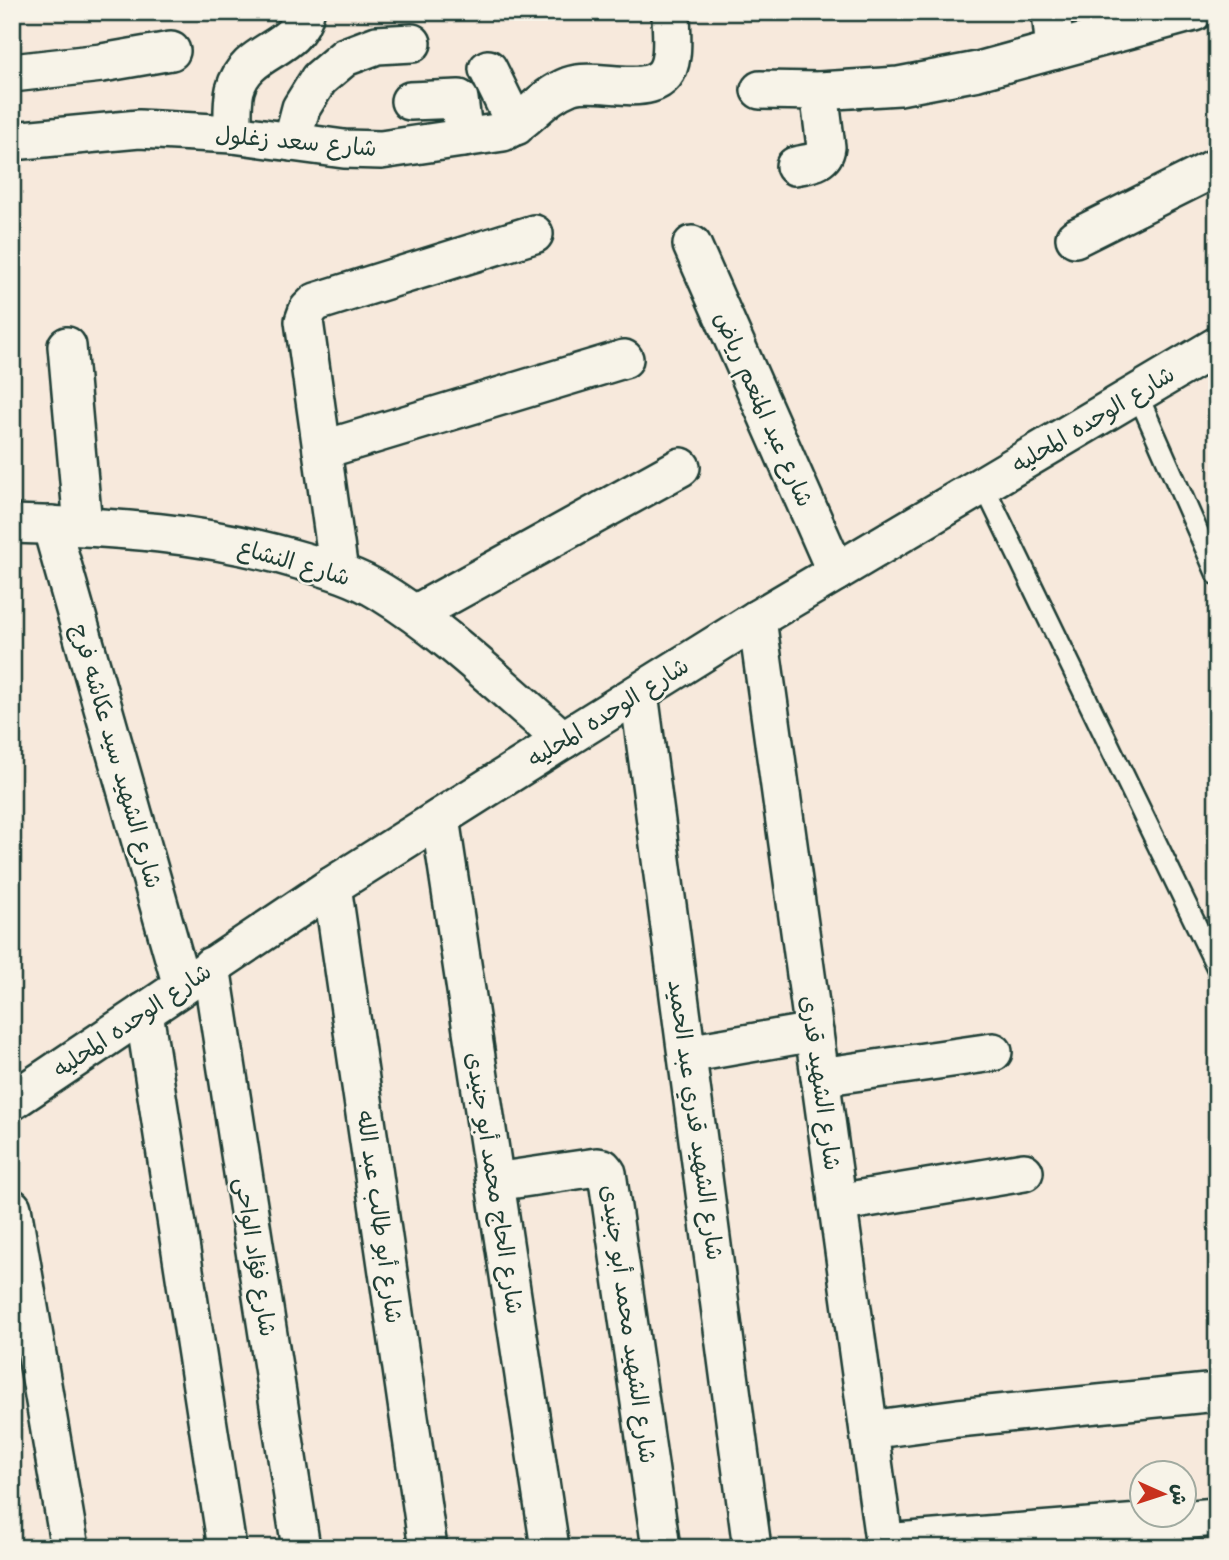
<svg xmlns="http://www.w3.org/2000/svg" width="1229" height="1560" font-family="'Comic Neue','Playpen Sans Arabic',sans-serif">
<rect width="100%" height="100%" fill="#f7e9dc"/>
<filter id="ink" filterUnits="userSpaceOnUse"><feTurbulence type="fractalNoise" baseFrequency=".0143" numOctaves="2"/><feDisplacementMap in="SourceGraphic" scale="14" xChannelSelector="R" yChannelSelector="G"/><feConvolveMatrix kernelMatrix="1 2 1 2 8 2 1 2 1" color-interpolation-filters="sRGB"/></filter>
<g filter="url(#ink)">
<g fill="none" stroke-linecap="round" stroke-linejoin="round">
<!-- lane casing -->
<g stroke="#1f3d34" stroke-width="24">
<g id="lane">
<polyline points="1137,393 1217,575"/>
<polyline points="983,484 1217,968"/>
</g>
</g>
<!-- street casing -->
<g stroke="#1f3d34" stroke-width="42">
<g id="street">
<polyline points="1051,12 1055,50"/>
<polyline points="488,69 516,126"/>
<polyline points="12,73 102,63 171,51"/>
<polyline points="760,90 819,91 899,86 978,71 1194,12"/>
<polyline points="410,101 459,99 464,138"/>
<path d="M233,134c0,-14 -1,-31 2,-44 11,-42 61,-38 70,-78"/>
<path d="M12,141l127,-12 94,5 111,15 37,1 122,-18c26,-12 38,-35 66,-46 32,-12 96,21 102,-30 2,-14 0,-30 0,-44"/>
<polyline points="292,142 301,108 319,79 345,57 377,45 412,43"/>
<path d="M795,166c14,-3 29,-3 31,-19l-7,-56"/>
<polyline points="1075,238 1217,167"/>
<polyline points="692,245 836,572"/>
<polyline points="67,346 83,526"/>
<polyline points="322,450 624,359"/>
<path d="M12,524c99,3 195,8 290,37 28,8 55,16 79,31 64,39 125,99 182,148"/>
<polyline points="51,525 182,986"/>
<polyline points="339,572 304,321 308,310 316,302 534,234"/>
<polyline points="415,614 681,467"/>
<polyline points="757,619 885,1548"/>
<polyline points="639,693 752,1548"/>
<polyline points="440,818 550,1548"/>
<polyline points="332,886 428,1548"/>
<polyline points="211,966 301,1548"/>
<polyline points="144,1012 227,1548"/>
<polyline points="687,1054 814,1032"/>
<polyline points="820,1077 993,1052"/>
<polyline points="12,1101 332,886 563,740 757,619 1217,346"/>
<polyline points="495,1182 597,1167 603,1168 607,1173 661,1548"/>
<polyline points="837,1203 1024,1172"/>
<polyline points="12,1208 70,1548"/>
<polyline points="869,1430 958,1418 1217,1392"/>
<polyline points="884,1543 1217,1517"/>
</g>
</g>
<!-- lane -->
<use href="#lane" stroke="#f7f3e8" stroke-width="19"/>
<!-- street -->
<use href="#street" stroke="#f7f3e8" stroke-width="37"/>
</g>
</g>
<g text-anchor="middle" stroke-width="5" stroke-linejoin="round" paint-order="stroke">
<!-- street labels -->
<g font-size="23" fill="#1f3d34" stroke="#f7f3e8">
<text transform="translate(296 141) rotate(5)" y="8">شارع سعد زغلول</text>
<text transform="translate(764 409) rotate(66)" y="8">شارع عبد المنعم رياض</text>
<text transform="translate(1093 419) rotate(-31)" y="8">شارع الوحده المحليه</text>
<text transform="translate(294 562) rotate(16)" y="8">شارع النشاع</text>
<text transform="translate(608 712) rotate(-32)" y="8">شارع الوحده المحليه</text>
<text transform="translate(117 756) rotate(74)" y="8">شارع الشهيد سيد عكاشه فرج</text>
<text transform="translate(132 1020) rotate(-34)" y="8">شارع الوحده المحليه</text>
<text transform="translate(821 1083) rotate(82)" y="8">شارع الشهيد قدرى</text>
<text transform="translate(696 1120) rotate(82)" y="8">شارع الشهيد قدري عبد الحميد</text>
<text transform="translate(495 1183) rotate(81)" y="8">شارع الحاج محمد أبو جنيدى</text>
<text transform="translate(380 1217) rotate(82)" y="8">شارع أبو طالب عبد الله</text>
<text transform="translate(256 1257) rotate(81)" y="8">شارع فؤاد الواحى</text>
<text transform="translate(629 1324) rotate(82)" y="8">شارع الشهيد محمد أبو جنيدى</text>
</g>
</g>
<!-- margin -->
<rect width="1229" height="1560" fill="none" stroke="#f7f3e8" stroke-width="42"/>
<rect x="21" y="21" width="1187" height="1518" fill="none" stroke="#1f3d34" stroke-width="2.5" filter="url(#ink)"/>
<!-- north arrow -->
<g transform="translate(1163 1494) rotate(93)"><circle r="33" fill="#f7f3e8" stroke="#a1aaa0" stroke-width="2"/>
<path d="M0-5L12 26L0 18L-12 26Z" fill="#c8321e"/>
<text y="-10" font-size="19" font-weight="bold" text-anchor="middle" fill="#1f3d34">ش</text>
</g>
</svg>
